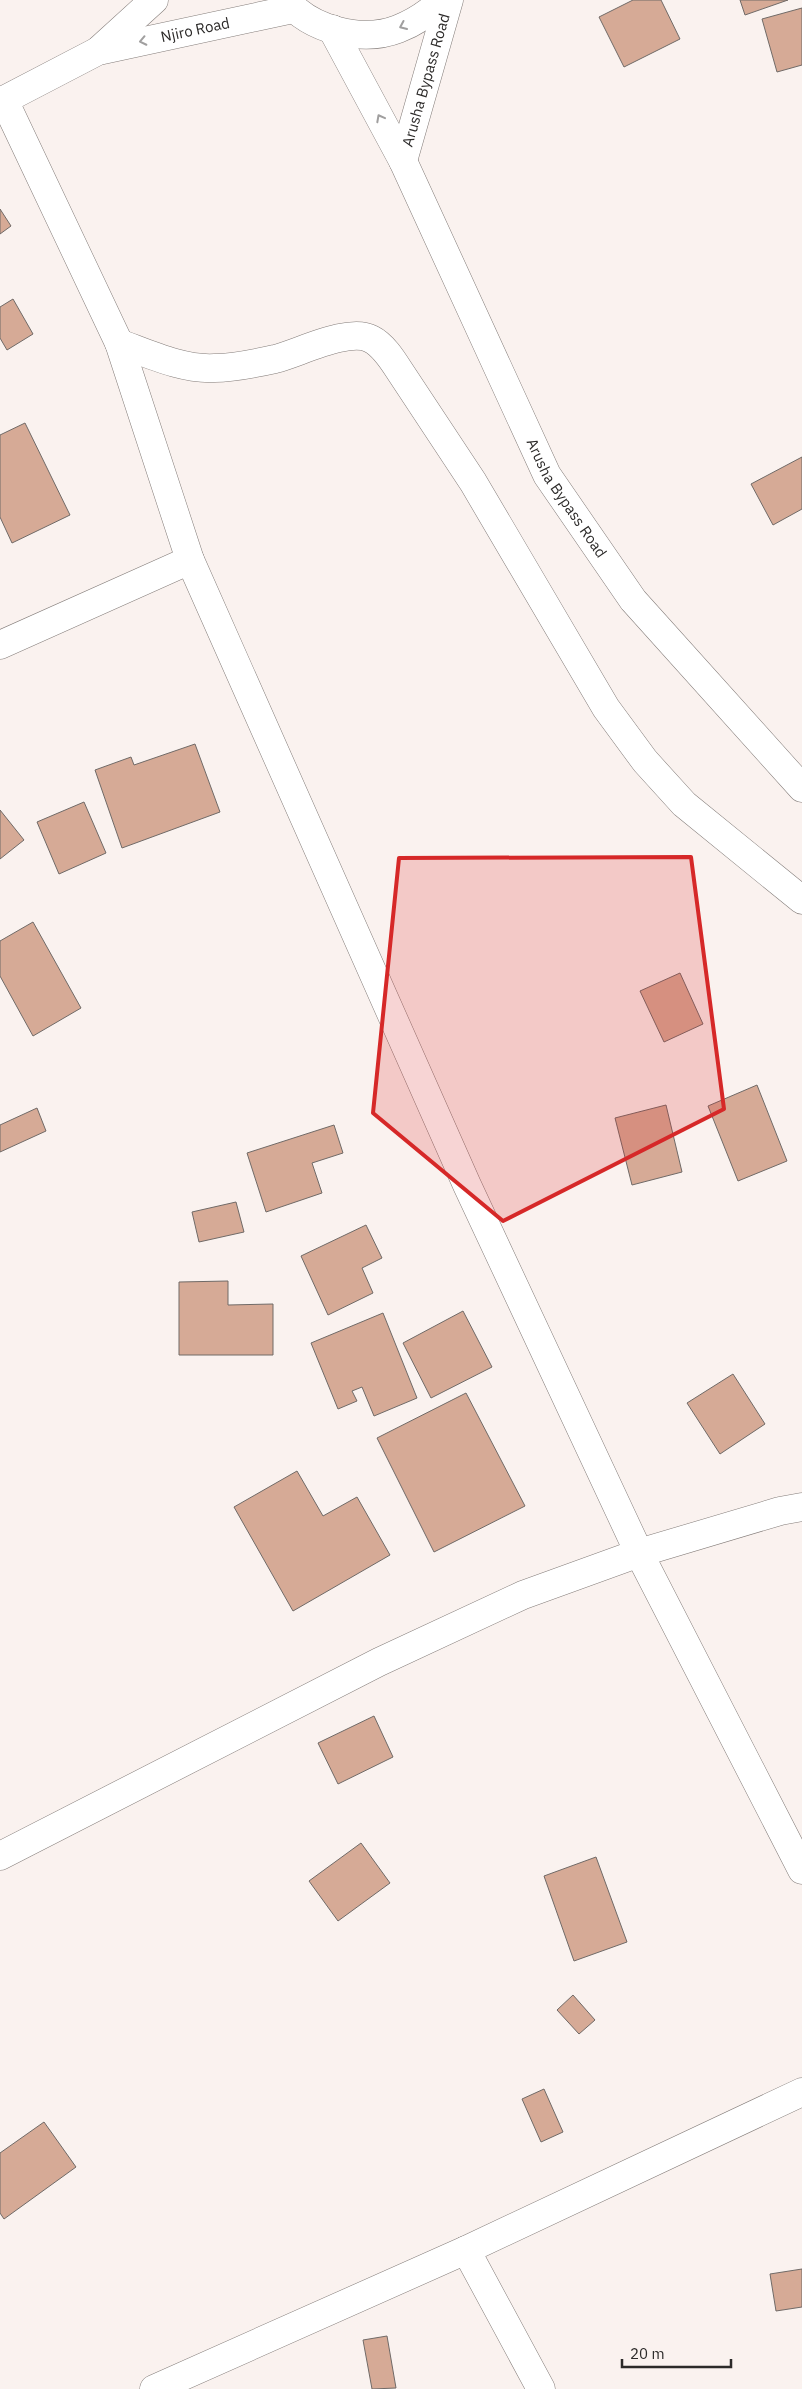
<svg xmlns="http://www.w3.org/2000/svg" width="802" height="2389" font-family="'IBM Plex Sans',sans-serif">
<rect width="100%" height="100%" fill="#faf2ef"/>
<!-- building -->
<g fill="#d6aa96" stroke="#706a67">
<polygon points="633,0 661,0 680,39 624,67 599,17"/>
<polygon points="740,0 788,0 745,15"/>
<polygon points="802,8 802,65 777,72 762,19"/>
<polygon points="0,209 11,226 0,234"/>
<polygon points="13,299 33,334 7,350 0,338 0,307"/>
<polygon points="25,423 70,515 12,543 0,517 0,435"/>
<polygon points="802,457 802,509 773,525 751,484"/>
<polygon points="195,744 220,812 122,848 95,770 131,757 134,765"/>
<polygon points="84,802 106,853 59,874 37,822"/>
<polygon points="0,810 24,840 0,859"/>
<polygon points="33,922 81,1008 33,1036 0,976 0,941"/>
<polygon points="680,973 703,1024 664,1042 640,991"/>
<polygon points="757,1085 787,1161 738,1181 708,1106"/>
<polygon points="666,1105 682,1172 632,1185 615,1118"/>
<polygon points="37,1108 46,1131 0,1152 0,1125"/>
<polygon points="334,1125 343,1153 312,1163 322,1193 266,1212 247,1153"/>
<polygon points="236,1202 244,1232 199,1242 192,1212"/>
<polygon points="366,1225 382,1258 362,1268 373,1293 328,1315 301,1256"/>
<polygon points="228,1281 228,1305 273,1304 273,1355 179,1355 179,1282"/>
<polygon points="463,1311 492,1367 431,1398 403,1343"/>
<polygon points="383,1313 417,1398 374,1416 362,1387 352,1391 357,1401 338,1409 311,1343"/>
<polygon points="733,1374 765,1424 720,1454 687,1403"/>
<polygon points="466,1393 525,1506 434,1552 377,1438"/>
<polygon points="297,1471 323,1516 357,1497 390,1555 293,1611 234,1507"/>
<polygon points="374,1716 393,1757 338,1784 318,1743"/>
<polygon points="361,1843 390,1883 338,1921 309,1881"/>
<polygon points="596,1857 627,1942 574,1961 544,1876"/>
<polygon points="573,1995 595,2020 579,2034 557,2010"/>
<polygon points="544,2089 563,2132 541,2142 522,2099"/>
<polygon points="44,2122 76,2167 4,2219 0,2213 0,2153"/>
<polygon points="802,2269 802,2307 776,2311 770,2274"/>
<polygon points="387,2336 396,2388 372,2389 363,2340"/>
</g>
<g fill="none" stroke-linecap="round" stroke-linejoin="round">
<!-- minor casing -->
<g stroke="#847d7a" stroke-width="29">
<g id="minor">
<polyline points="4,100 119,343 190,560 467,1185 639,1553 802,1870"/>
<path d="M119,343c30,11 64,27 96,25 19,0 42,-5 60,-9 24,-6 74,-32 96,-20 12,6 21,20 28,31l74,112 133,226 39,53 39,43 118,96"/>
<polyline points="0,645 190,560"/>
<polyline points="0,1856 379,1662 523,1595 639,1553 780,1511 802,1507"/>
<polyline points="466,2250 541,2389"/>
<polyline points="154,2389 466,2250 802,2092"/>
</g>
</g>
<!-- tertiary casing -->
<g stroke="#847d7a" stroke-width="29">
<g id="tertiary">
<polyline points="99,50 154,0"/>
<path id="s1" d="M0,102l98,-51 195,-42"/>
</g>
</g>
<!-- primary casing -->
<g stroke="#847d7a" stroke-width="29">
<g id="primary">
<path d="M286,0c25,30 76,43 112,29 18,-7 32,-17 45,-29"/>
<path id="s2" d="M332,29l71,132 144,314 86,125 169,188"/>
<path id="s3" d="M403,161l46,-161"/>
</g>
</g>
<!-- minor -->
<use href="#minor" stroke="#fff" stroke-width="28"/>
<!-- tertiary -->
<use href="#tertiary" stroke="#fff" stroke-width="28"/>
<!-- primary -->
<use href="#primary" stroke="#fff" stroke-width="28"/>
</g>
<!-- one-way arrows -->
<defs><path id="oneway-chevron" d="M-2-3.5L2.5 0L-2 3.5" fill="none" stroke-width="1.6" stroke-linecap="round" stroke-linejoin="round" transform="scale(1.25)"/></defs>
<g stroke="#a09f9f">
<use href="#oneway-chevron" transform="translate(403 26) rotate(156)"/>
<use href="#oneway-chevron" transform="translate(143 41) rotate(168)"/>
<use href="#oneway-chevron" transform="translate(380 118) rotate(-118)"/>
</g>
<!-- marked area -->
<path fill="#d62828" fill-opacity="0.2" stroke="#d62828" stroke-width="4" stroke-linejoin="round" d="M691,857l33,252 -221,112 -130,-108 26,-255z"/>
<g text-anchor="middle" stroke-width="5" stroke-linejoin="round" paint-order="stroke">
<!-- street labels -->
<g font-size="15" fill="#2c2a29" stroke="#faf2ef">
<text dy="5" stroke="none"><textPath href="#s1" startOffset="210">Njiro Road</textPath></text>
<text dy="5" stroke="none"><textPath href="#s3" startOffset="84">Arusha Bypass Road</textPath></text>
<text dy="5" stroke="none"><textPath href="#s2" startOffset="525">Arusha Bypass Road</textPath></text>
</g>
</g>
<!-- scale -->
<path d="M622 2359v8h109v-8" fill="none" stroke="#2c2a29" stroke-width="2.5"/>
<text x="630" y="2359" font-size="15" fill="#2c2a29" stroke="#faf2ef" stroke-width="4" paint-order="stroke">20 m</text>
</svg>
